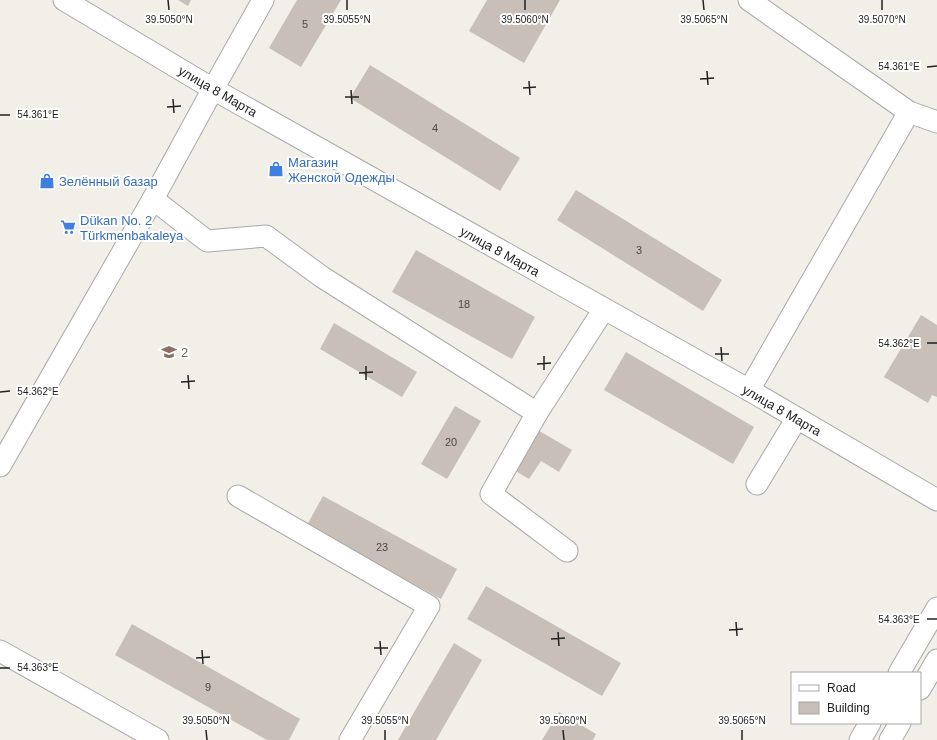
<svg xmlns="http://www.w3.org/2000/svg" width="937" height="740" font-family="Arial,sans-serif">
<rect width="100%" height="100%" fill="#f2efe9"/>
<!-- building -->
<g fill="#c7bfb8">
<polygon points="178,0 191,0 188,6"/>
<polygon points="297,0 341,0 301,67 269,48"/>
<polygon points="487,0 560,0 524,63 469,31"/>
<polygon points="370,65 520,158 500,191 350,98"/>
<polygon points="576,190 722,280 703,311 557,220"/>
<polygon points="416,250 535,317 512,359 392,292"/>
<polygon points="921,315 937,325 937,397 932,395 928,403 884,377"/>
<polygon points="334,323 417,372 402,397 320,349"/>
<polygon points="626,352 754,427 733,464 604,390"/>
<polygon points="455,406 481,421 447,479 421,464"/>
<polygon points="536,429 572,450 559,472 541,461 529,479 512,469"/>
<polygon points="323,496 457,569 441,599 307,525"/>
<polygon points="486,586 621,663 602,696 467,619"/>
<polygon points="132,624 300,719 289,740 267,740 115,655"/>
<polygon points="454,643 482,660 436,740 398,740"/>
<polygon points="559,712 596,734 593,740 542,740"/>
</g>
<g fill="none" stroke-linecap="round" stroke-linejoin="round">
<!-- minor casing -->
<g stroke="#a9a9a9" stroke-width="23">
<g id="minor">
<polyline points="64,0 213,89 749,390 937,500"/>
<polyline points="749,0 909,112"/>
<polyline points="153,199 207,241 266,236 322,277 537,413 604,309"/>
<polyline points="749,390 909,112 937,122"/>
<polyline points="537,413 491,494 567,551"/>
<polyline points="0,466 153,199 213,89 263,0"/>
<polyline points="757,484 797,418"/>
<polyline points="238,496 429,606 350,740"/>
<polyline points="0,651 158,740"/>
<polyline points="899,673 937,608"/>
<polyline points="920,689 937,660"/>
<polyline points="860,740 870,723"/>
<polyline points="890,740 900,723"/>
</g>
</g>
<!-- minor -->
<use href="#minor" stroke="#fff" stroke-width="21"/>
</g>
<!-- ticks -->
<path fill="none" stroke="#222" stroke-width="1.5" d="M168,0l1,10M347,0v10M525,0v10M703,0l1,10M882,0v10M927,67l10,-1M707,71l1,14M700,79l14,-1M529,81l1,14M523,88l13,-1M351,90l1,14M345,97h14M173,99l1,14M167,107l14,-1M0,115h10M927,343h10M721,347l1,14M715,354h14M544,356v14M537,364l14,-1M366,366v14M359,373l14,-1M188,375l1,14M181,382l14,-1M0,392l10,-1M927,619h10M736,622l1,14M729,630l14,-1M558,632l1,14M551,639l14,-1M380,641l1,14M374,648h14M202,650l1,14M196,658l14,-1M0,668h10M206,730l1,10M385,730v10M563,730l1,10M742,730v10"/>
<!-- icons -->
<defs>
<g id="shop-bare" transform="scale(1.2)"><path d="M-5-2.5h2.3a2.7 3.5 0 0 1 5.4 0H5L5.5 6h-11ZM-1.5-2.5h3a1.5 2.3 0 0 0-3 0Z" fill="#3f7fe0" stroke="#fff" stroke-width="2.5" paint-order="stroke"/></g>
<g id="supermarket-bare" transform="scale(1.2)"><path d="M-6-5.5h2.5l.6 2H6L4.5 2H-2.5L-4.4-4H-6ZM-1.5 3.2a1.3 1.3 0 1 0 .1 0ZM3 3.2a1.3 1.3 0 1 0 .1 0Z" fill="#3f7fe0" stroke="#fff" stroke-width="2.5" paint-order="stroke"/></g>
<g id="school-bare" transform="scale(1.2)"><path d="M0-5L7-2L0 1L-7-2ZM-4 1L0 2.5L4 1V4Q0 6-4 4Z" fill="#8d6e63" stroke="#fff" stroke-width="2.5" paint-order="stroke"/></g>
</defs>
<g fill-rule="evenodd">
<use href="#shop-bare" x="276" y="169"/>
<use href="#shop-bare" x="47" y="181"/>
<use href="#supermarket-bare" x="68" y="227"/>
<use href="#school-bare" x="169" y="352"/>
</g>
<g text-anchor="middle" stroke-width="4" stroke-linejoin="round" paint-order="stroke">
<!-- number labels -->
<g font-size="11" fill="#4b4948">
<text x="305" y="28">5</text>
<text x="435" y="132">4</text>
<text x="639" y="254">3</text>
<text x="464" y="308">18</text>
<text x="451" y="446">20</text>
<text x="382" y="551">23</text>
<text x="208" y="691">9</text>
</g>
<!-- street labels -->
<g font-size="13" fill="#222" stroke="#fff">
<text transform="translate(218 91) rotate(30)" y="5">улица 8 Марта</text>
<text transform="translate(500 251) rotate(29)" y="5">улица 8 Марта</text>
<text transform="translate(782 410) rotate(30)" y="5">улица 8 Марта</text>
</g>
<!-- shop labels -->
<g font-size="13" fill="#366cbe" stroke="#fff" text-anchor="start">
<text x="288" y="167">Магазин<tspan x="288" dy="15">Женской Одежды</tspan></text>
<text x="59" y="186">Зелённый базар</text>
<text x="80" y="225">Dükan No. 2<tspan x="80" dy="15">Türkmenbakaleya</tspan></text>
</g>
<!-- education labels -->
<g font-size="13" fill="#785e54" stroke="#fff" text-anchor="start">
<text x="181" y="357">2</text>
</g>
</g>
<g font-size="10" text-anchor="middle" fill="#222" stroke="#fff" stroke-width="4" stroke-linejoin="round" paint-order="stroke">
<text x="169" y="23">39.5050°N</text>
<text x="347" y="23">39.5055°N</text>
<text x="525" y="23">39.5060°N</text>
<text x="704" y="23">39.5065°N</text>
<text x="882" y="23">39.5070°N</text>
<text x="899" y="70">54.361°E</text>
<text x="38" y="118">54.361°E</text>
<text x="899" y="347">54.362°E</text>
<text x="38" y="395">54.362°E</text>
<text x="899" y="623">54.363°E</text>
<text x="38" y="671">54.363°E</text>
<text x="206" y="724">39.5050°N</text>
<text x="385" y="724">39.5055°N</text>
<text x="563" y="724">39.5060°N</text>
<text x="742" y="724">39.5065°N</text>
</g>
<!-- legend -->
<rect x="791" y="672" width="130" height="52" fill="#ffffff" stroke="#a7a7a7"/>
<rect x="799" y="685" width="20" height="6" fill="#ffffff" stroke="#a7a7a7"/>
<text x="827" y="692" font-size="12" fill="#222222">Road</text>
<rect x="799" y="702" width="20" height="12" fill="#c7bfb8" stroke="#a7a7a7"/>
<text x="827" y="712" font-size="12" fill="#222222">Building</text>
</svg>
